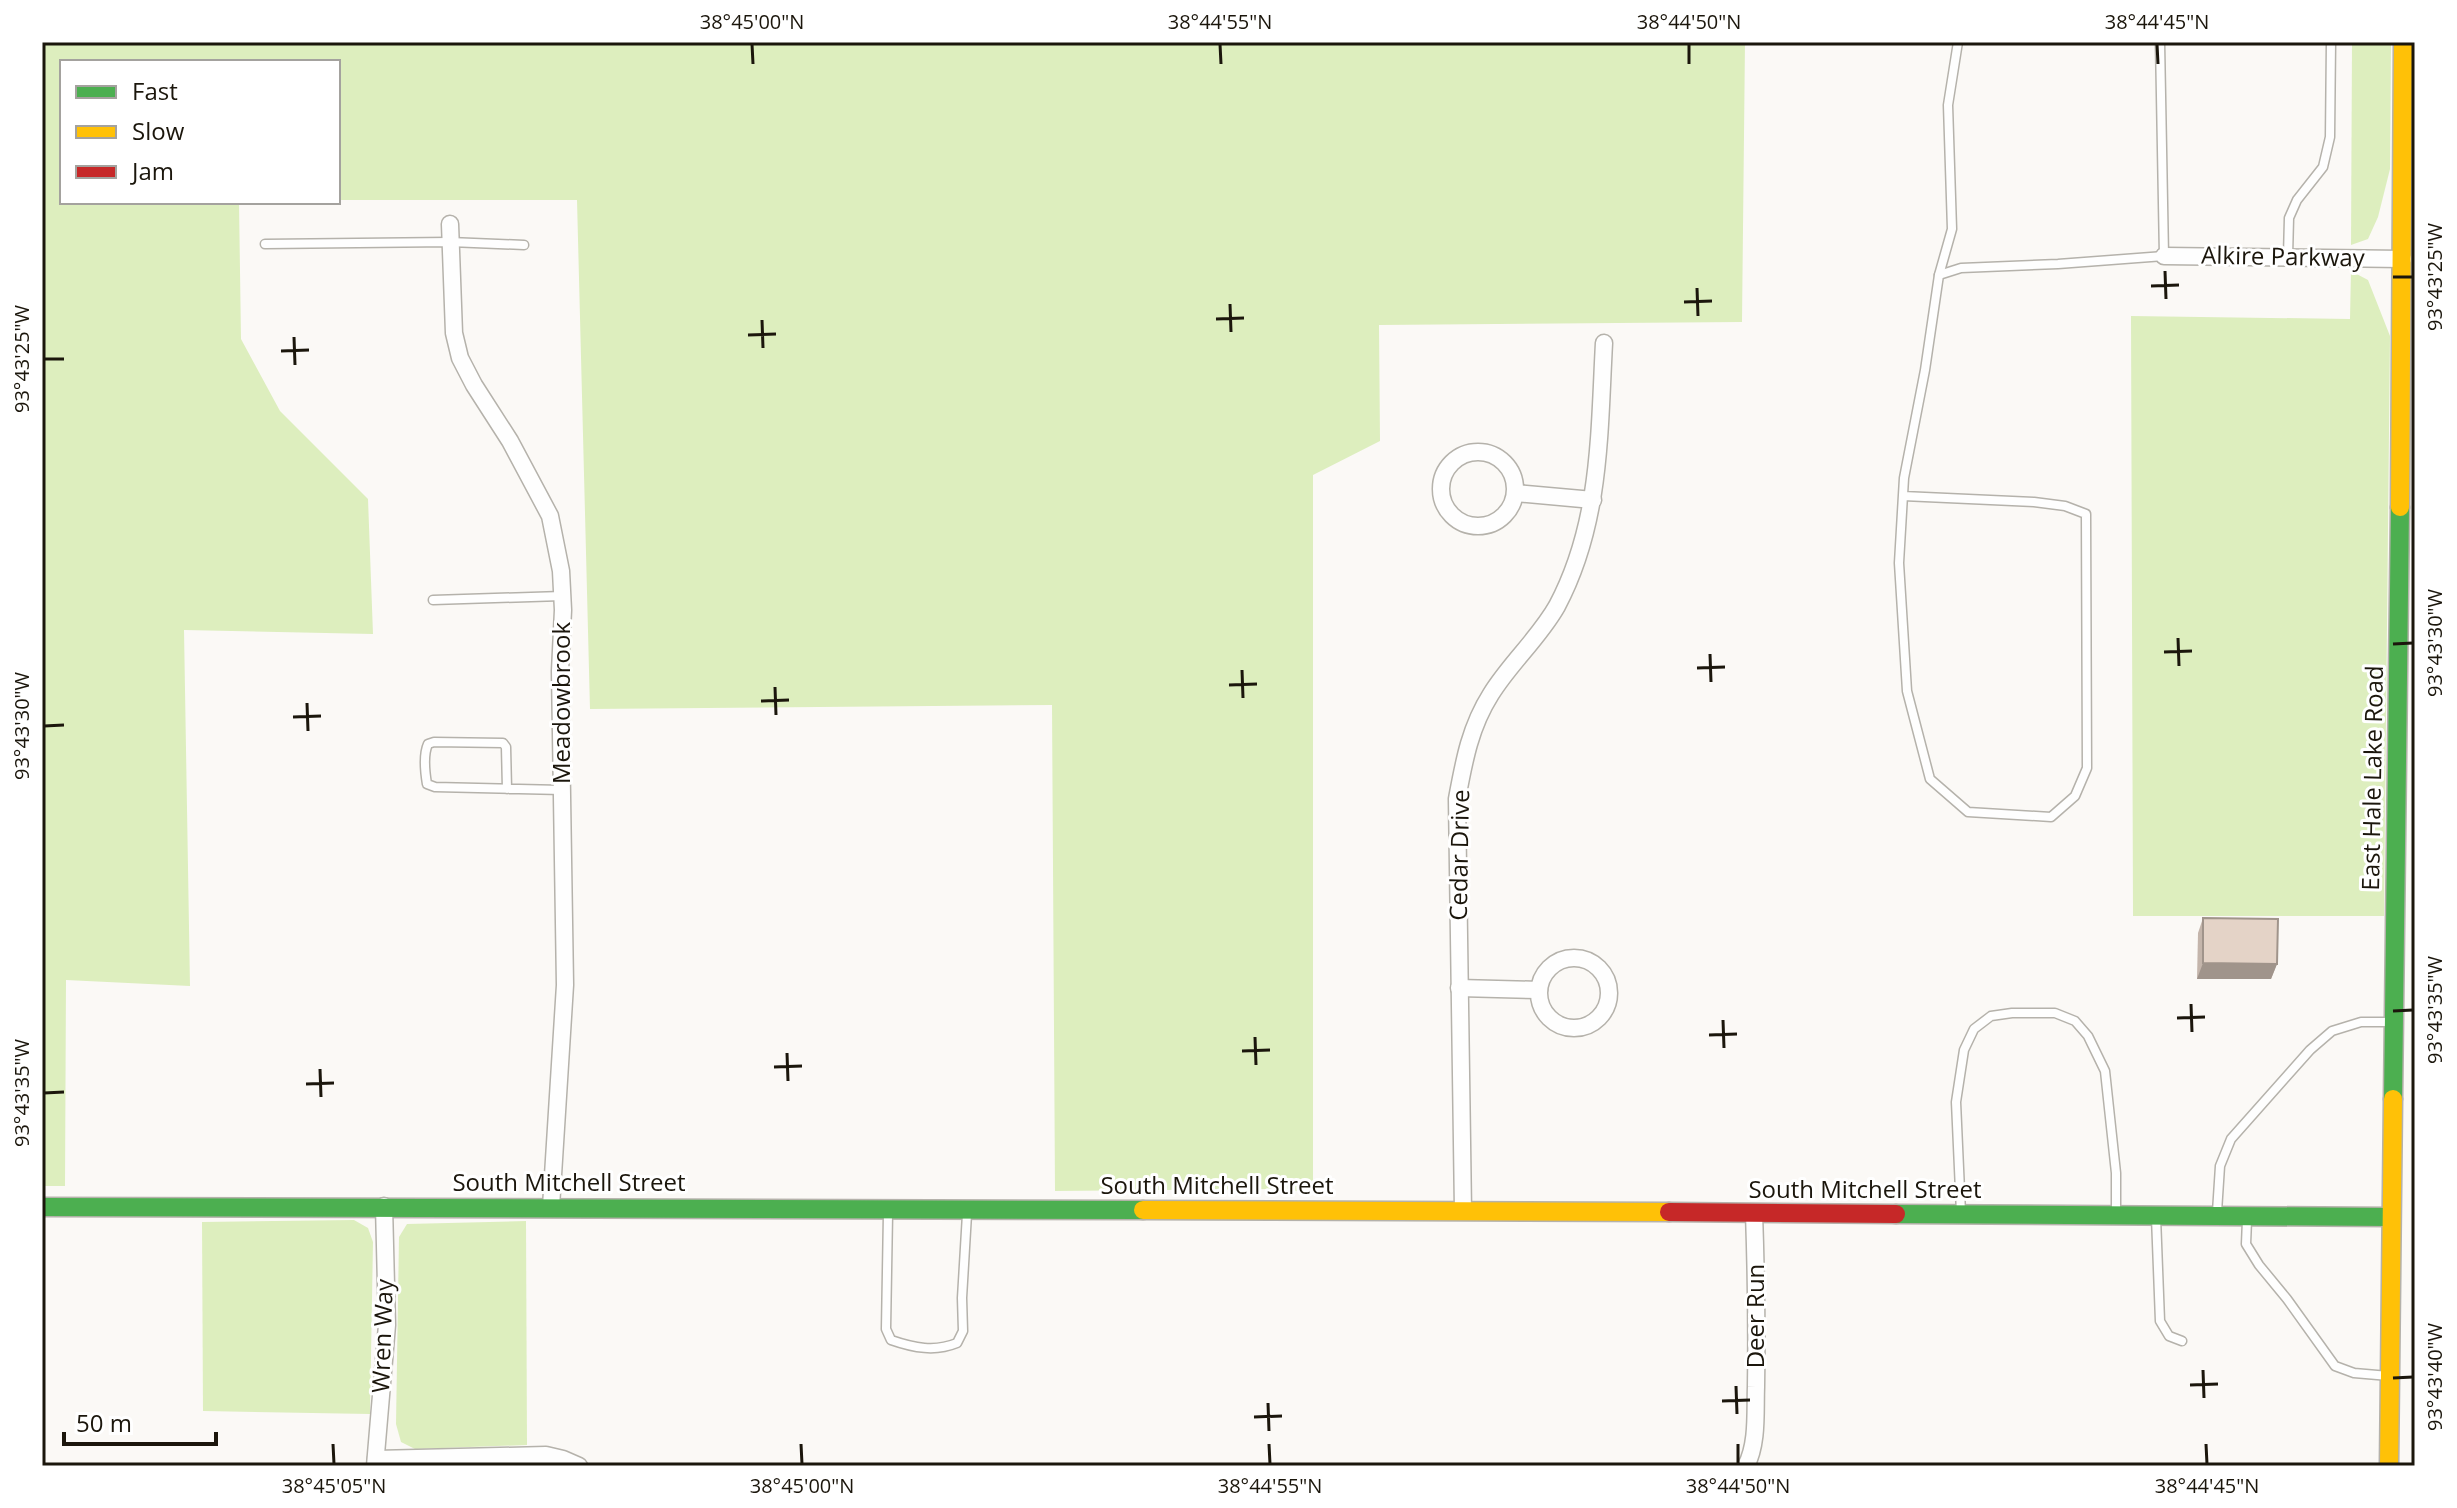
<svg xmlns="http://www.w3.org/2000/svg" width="2457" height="1508" font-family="'Open Sans',sans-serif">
<rect width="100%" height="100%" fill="#fbf9f6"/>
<!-- green -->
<g fill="#ddeebe">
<polygon points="42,42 1745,42 1742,322 1379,325 1380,441 1313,475 1313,1192 1272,1189 1055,1191 1052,705 590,709 577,200 338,200 338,62 62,62 62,202 239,202 241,339 280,411 368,499 373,634 184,630 190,986 66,980 65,1186 42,1186"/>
<polygon points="2352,42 2391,42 2390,169 2378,217 2368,239 2351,245"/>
<polygon points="2351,271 2368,280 2390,336 2384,916 2133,916 2131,316 2350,319"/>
<polygon points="354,1220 368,1228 373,1242 370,1414 203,1411 202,1222"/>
<polygon points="526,1221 527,1445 415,1449 401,1442 396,1424 399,1237 407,1224"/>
</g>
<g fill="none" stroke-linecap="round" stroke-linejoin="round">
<!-- lane casing -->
<g stroke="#b5b2ab" stroke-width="11">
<g id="lane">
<polyline points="265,244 450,242 524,245"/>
<polyline points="2288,256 2289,218 2297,200 2323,167 2330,137 2331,42"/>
<polyline points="1939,275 1952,229 1948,105 1958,42"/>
<polyline points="1903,496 2034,502 2065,506 2086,514 2087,768 2075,796 2051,817 1968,812 1930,779 1907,691 1899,563 1904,478 1925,370 1939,275 1961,268 2058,264 2164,256 2160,42"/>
<polyline points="433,600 562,596"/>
<path d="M507,789l-1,-42 -3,-4 -69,-1 -6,2c-5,11 -3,28 -1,40l8,3 127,3"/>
<polyline points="2217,1212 2220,1166 2231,1139 2310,1050 2332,1031 2361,1022 2390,1022"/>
<polyline points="1961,1213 1956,1102 1964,1050 1974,1029 1991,1016 2012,1013 2055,1013 2075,1021 2088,1036 2105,1071 2116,1173 2116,1212"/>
<path d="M888,1214l-2,115 5,11c23,8 44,12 66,3l6,-12 -1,-33 5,-84"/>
<polyline points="2156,1217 2160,1321 2169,1336 2182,1341"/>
<polyline points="2247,1220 2246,1244 2259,1265 2287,1299 2335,1366 2354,1373 2389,1376"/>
</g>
</g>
<!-- street casing -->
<g stroke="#b5b2ab" stroke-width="19">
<g id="street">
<polyline points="450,224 454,333 460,358 474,385 510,441 550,516 561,571 563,610 560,671 565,985 551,1207"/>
<polyline points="2164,256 2403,259"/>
<circle cx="1478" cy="489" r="37"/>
<polyline points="1516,493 1593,500"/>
<circle cx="1574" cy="993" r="35"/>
<polyline points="1459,988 1539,990"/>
<path d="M1463,1211l-6,-412c7,-38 13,-72 34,-105 19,-31 48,-56 66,-88 44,-83 42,-171 47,-263"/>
<polyline points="376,1459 546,1455 563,1459 579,1466"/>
<polyline points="375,1466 387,1325 384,1206"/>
<path d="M1746,1466c12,-23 9,-54 10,-79 1,-58 0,-116 -2,-174"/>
</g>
</g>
<!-- fast casing -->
<g stroke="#b5b2ab" stroke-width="21">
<g id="fast">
<polyline points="2393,1099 2400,507"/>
<polyline points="42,1207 1143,1210"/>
<polyline points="1896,1214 2391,1217"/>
</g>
</g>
<!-- slow casing -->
<g stroke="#b5b2ab" stroke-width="21">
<g id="slow">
<polyline points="2400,507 2403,42"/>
<polyline points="1143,1210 1669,1212"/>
<polyline points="2389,1466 2393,1099"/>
</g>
</g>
<!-- jam casing -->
<g stroke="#b5b2ab" stroke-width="21">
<polyline id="jam" points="1669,1212 1896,1214"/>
</g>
<!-- lane -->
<use href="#lane" stroke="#fefefe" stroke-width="8"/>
<!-- street -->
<use href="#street" stroke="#fefefe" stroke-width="16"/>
<!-- fast -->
<use href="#fast" stroke="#4caf50" stroke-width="18"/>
<!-- slow -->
<use href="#slow" stroke="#ffc107" stroke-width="18"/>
<!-- jam -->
<use href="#jam" stroke="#c62828" stroke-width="18"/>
</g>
<!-- wall -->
<polygon fill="#c4b5ab" points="2203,918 2277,964 2271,979 2197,979 2198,933"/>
<!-- shaded-wall -->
<polygon fill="#a0948b" points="2203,963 2277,964 2271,979 2197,979"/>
<!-- building -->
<polygon fill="#e4d3c7" stroke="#a0948b" stroke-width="2" points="2203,918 2278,919 2277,964 2203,963"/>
<!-- ticks -->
<path fill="none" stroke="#1b160c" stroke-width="3" d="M752,44l1,20M1220,44l1,20M1689,44v20M2157,44l1,20M2165,271l1,28M2393,277h20M2151,286l28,-1M1697,288l1,28M1684,302l28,-1M1230,304l1,28M1216,319l28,-1M762,320l1,28M748,335l28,-1M294,337l1,28M281,351l28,-1M44,359h20M2178,638l1,28M2393,644l20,-1M2164,652l28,-1M1710,654l1,28M1697,668l28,-1M1242,670l1,28M1229,685l28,-1M775,687l1,28M761,701l28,-1M307,703l1,28M293,717l28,-1M44,726l20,-1M2191,1004l1,28M2393,1011l20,-1M2177,1018l28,-1M1723,1020l1,28M1709,1035l28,-1M1255,1037l1,28M1242,1051l28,-1M787,1053l1,28M774,1067l28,-1M320,1069l1,28M306,1084l28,-1M44,1093l20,-1M2203,1370l1,28M2393,1378l20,-1M2190,1385l28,-1M1736,1386l1,28M1722,1401l28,-1M1268,1403l1,28M1254,1417l28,-1M333,1444l1,20M801,1444l1,20M1269,1444l1,20M1738,1444v20M2206,1444l1,20"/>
<g text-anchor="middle" stroke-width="6" stroke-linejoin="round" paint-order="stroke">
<!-- street labels -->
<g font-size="24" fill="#1b160c" stroke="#fff">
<text transform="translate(2283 257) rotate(1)" y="8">Alkire Parkway</text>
<text transform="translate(562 703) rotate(-90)" y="8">Meadowbrook</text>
<text transform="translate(2373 778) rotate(-89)" y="8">East Hale Lake Road</text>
<text transform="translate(1460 855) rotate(-89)" y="8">Cedar Drive</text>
<text x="569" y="1191">South Mitchell Street</text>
<text x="1217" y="1194">South Mitchell Street</text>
<text x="1865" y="1198">South Mitchell Street</text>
<text transform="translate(1756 1316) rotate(-90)" y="8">Deer Run</text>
<text transform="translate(383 1336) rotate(-88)" y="8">Wren Way</text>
</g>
</g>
<!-- border -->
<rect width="2457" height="1508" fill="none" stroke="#ffffff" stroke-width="88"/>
<!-- legend -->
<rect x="60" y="60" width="280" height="144" fill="#ffffff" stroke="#a4a29e" stroke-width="2"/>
<rect x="76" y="86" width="40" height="12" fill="#4caf50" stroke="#a4a29e" stroke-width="2"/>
<text x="132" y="100" font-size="24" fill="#1b160c">Fast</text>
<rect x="76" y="126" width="40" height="12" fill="#ffc107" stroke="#a4a29e" stroke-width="2"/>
<text x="132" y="140" font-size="24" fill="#1b160c">Slow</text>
<rect x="76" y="166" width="40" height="12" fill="#c62828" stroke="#a4a29e" stroke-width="2"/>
<text x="132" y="180" font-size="24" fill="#1b160c">Jam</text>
<!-- scale -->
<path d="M64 1432v12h152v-12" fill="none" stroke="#1b160c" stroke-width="4"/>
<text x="76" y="1432" font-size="24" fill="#1b160c" stroke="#ffffff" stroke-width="6" paint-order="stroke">50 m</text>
<rect x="44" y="44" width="2369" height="1420" fill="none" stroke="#1b160c" stroke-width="3"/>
<g font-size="20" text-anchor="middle" fill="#1b160c">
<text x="752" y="29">38°45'00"N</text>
<text x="1220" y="29">38°44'55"N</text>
<text x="1689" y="29">38°44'50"N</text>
<text x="2157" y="29">38°44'45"N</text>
<text transform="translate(2435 277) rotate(-90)" y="7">93°43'25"W</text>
<text transform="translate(22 359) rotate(-90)" y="7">93°43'25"W</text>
<text transform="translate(2435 643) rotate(-90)" y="7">93°43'30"W</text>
<text transform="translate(22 726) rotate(-90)" y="7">93°43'30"W</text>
<text transform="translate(2435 1010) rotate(-90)" y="7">93°43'35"W</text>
<text transform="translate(22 1093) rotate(-90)" y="7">93°43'35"W</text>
<text transform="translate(2435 1377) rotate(-90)" y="7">93°43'40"W</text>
<text x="334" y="1493">38°45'05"N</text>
<text x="802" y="1493">38°45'00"N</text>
<text x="1270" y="1493">38°44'55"N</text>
<text x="1738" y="1493">38°44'50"N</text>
<text x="2207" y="1493">38°44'45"N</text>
</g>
</svg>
